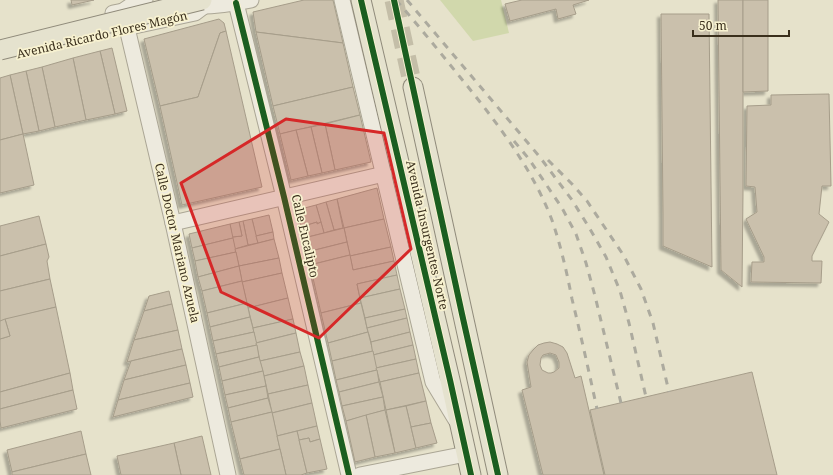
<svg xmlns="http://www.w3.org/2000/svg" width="833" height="475" font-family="'Noto Serif',serif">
<defs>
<filter id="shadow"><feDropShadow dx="-3.5" dy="3.5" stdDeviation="1" flood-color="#0004"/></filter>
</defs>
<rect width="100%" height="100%" fill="#e6e2cb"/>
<!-- green -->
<polygon fill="#d1d8ac" points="440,0 501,0 509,33 473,41"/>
<!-- building -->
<g fill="#cac0ac" stroke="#a69d8a" fill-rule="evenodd" filter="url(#shadow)">
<polygon points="71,0 94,0 72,5"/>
<polygon points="304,0 333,0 343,43 256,32 253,12"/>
<polygon points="522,0 589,0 573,5 576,14 558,19 556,9 510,21 505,4"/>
<polygon points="718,0 743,0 743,192 742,287 721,270"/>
<polygon points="743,0 768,0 768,91 743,92"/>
<polygon points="661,14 709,14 712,267 663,246 663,215"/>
<polygon points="219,19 224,23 226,31 220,33 198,97 160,106 144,39"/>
<polygon points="226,31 262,187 182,205 160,106 198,97 220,33"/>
<polygon points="256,32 343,43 353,87 273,106"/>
<polygon points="112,48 127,111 115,114 100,51"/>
<polygon points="100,51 115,114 86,120 73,58"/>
<polygon points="73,58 86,120 55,127 42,67"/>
<polygon points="42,67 55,127 39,131 26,71"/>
<polygon points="26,71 39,131 23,134 10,75"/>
<polygon points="10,75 23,134 0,140 0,78"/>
<polygon points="353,87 360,115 280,134 273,106"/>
<polygon points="829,94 831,186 822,186 819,214 829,222 812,256 812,261 822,261 821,283 751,282 752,262 764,262 764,257 746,219 757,212 755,187 746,186 747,106 771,105 771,95"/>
<polygon points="360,115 371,162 335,170 325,124"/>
<polygon points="325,124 335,170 322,173 311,127"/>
<polygon points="311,127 322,173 308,176 296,130"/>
<polygon points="296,130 308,176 291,180 280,134"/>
<polygon points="23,134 34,185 0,193 0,140"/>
<polygon points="377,188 384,219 344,228 337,199"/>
<polygon points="337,199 343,228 334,230 326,202"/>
<polygon points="326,202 334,230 324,233 316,205"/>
<polygon points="316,205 321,222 317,224 317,222 301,227 297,210"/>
<polygon points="269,215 273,232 256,236 252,219"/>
<polygon points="39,216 46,244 0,256 0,226"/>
<polygon points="252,219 258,243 248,245 243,221"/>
<polygon points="384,219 391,247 350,256 344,228"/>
<polygon points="243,221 248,245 235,249 232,237 242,236 239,222"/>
<polygon points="239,222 242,236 232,237 230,224"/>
<polygon points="317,222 317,224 321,222 324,233 304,238 301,227"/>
<polygon points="230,224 233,238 192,248 189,234"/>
<polygon points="344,228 347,242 307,252 304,238"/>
<polygon points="273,232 274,239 258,243 256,236"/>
<polygon points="233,238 236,252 195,261 192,248"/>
<polygon points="274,239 279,258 239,266 235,249"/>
<polygon points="347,242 350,255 310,265 307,252"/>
<polygon points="46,244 49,257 47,261 50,279 0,291 0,256"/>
<polygon points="391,247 394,261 353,270 350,256"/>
<polygon points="236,252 239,266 198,277 195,261"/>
<polygon points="350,255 353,270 394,261 397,275 357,284 361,303 321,313 310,265"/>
<polygon points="279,258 282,273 242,282 239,266"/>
<polygon points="239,266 242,281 202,291 198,277"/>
<polygon points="282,273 288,298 248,308 242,282"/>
<polygon points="397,275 400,289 360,298 357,284"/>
<polygon points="50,279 56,307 0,321 0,291"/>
<polygon points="242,281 247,303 207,313 202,291"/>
<polygon points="400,289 405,309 365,318 360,298"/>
<polygon points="169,291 172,304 144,311 149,296"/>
<polygon points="288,298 293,319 253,328 248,308"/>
<polygon points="247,303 250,317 210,327 207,313"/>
<polygon points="361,303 368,332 328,343 321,313"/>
<polygon points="172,304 178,330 134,340 144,311"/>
<polygon points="56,307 70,373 0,392 0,339 10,336 5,319"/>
<polygon points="405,309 407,318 367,328 365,318"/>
<polygon points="250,317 254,332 213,341 210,327"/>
<polygon points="407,318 410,332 371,342 367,328"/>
<polygon points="5,319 10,336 0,339 0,321"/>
<polygon points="293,319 296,333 256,343 253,328"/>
<polygon points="178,330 182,349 127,362 134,340"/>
<polygon points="254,332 257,345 216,354 213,341"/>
<polygon points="368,332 373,351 332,361 328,343"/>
<polygon points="410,332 413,345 373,355 371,342"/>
<polygon points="296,333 300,352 260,361 256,343"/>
<path d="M550,342l7,2 6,3 4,6 8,25 6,-2 23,99h-61l-21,-85 9,-3 -4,-25 2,-7 4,-5 5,-5 6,-2zM550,353l6,2 3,7v6l-5,4 -3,1h-3l-6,-3 -2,-5 1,-7 2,-3z"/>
<polygon points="257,345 259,357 219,367 216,354"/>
<polygon points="413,345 416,359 376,368 373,355"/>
<polygon points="182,349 186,365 124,380 131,361"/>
<polygon points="373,351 377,370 336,380 332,361"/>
<polygon points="300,352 304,366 264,376 260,361"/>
<polygon points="259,357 263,371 222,381 219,367"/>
<polygon points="416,359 419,373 380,382 376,368"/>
<polygon points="186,365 190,383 118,400 124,380"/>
<polygon points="304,366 308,385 268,394 264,376"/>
<polygon points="377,370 379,382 339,392 336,380"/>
<polygon points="263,371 266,386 225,395 222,381"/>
<polygon points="752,372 777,475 605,475 590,410"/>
<polygon points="70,373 73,390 0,409 0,392"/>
<polygon points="419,373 426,401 386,410 380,382"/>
<polygon points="379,382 383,397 342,406 339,392"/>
<polygon points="190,383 193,397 113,417 118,400"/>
<polygon points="308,385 312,403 272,413 268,394"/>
<polygon points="266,386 268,398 228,408 225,395"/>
<polygon points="73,390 77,409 1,428 0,421 0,409"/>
<polygon points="383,397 385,410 346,421 342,406"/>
<polygon points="268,398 272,412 231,422 228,408"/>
<polygon points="426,401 431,423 411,427 406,406"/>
<polygon points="312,403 317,426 277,436 272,413"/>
<polygon points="406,406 416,448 395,453 386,410"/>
<polygon points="385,410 395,453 375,457 366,415"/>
<polygon points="272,412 280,449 240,459 231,422"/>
<polygon points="366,415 375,457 355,462 346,421"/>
<polygon points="431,423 437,443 416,448 411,427"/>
<polygon points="317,426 320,439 310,442 309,438 299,440 297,431"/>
<polygon points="81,431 86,454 12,472 7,450"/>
<polygon points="297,431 307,473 301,475 286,475 277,436"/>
<polygon points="202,436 211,475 181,475 174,443"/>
<polygon points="309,438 310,442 320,439 327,469 307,473 299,440"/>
<polygon points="174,443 181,475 121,475 117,456"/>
<polygon points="280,449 286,475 244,475 240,459"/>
<polygon points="86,454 91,475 12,475 12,472"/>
</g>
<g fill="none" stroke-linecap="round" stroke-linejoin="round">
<!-- major-tunnel -->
<polyline stroke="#c4bea8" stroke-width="19" stroke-dasharray="19 10" stroke-linecap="butt" points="394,0 413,87"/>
<!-- minor casing -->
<g stroke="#aba695" stroke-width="17">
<g id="minor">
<polyline points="342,0 433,382 456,420"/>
<polyline points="236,3 284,197 349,475"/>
<path d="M193,6c20,1 39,-2 58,-6"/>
<polyline points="123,11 173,223 228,475"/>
<polyline points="113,13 123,11 136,2 145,0"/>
<polyline points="125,28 195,13 203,7"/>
<polyline points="173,223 384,174"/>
<polyline points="360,475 466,454"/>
</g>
</g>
<!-- major casing -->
<g stroke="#908b7b" stroke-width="21">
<g id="major">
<polyline points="361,0 450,380 471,475"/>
<polyline points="413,87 498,475"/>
</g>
</g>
<!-- minor -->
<use href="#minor" stroke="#edeade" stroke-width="15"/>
<!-- major -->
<use href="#major" stroke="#e5e2ce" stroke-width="19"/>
<!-- rail -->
<g stroke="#acaa9e" stroke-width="3" stroke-dasharray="7 7" stroke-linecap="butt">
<path d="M396,0c22,25 43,51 64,77 35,43 74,93 93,146 8,24 14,50 19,76 9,37 17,73 25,110"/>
<polyline points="407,0 539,156 572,200 590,229 606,257 620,291 629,323 646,397"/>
<polyline points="514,141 529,159 562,208 576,234 586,263 595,296 621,403"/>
<polyline points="548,160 572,184 587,201 624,256 641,289 653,323 669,392"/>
</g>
<!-- major-bridge casing -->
<g stroke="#908b7b" stroke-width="21" stroke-linecap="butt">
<polyline id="major-bridge" points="0,50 202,0"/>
</g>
<!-- major-bridge -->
<use href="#major-bridge" stroke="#e5e2ce" stroke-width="19"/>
<!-- cycleway casing -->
<g stroke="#f8f2d0" stroke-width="8">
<g id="cycleway">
<polyline points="361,0 450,380 471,475"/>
<polyline points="394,0 462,314 498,475"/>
<polyline points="236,3 284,197 349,475"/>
</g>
</g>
<!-- cycleway -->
<use href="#cycleway" stroke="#1b5e20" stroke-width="6"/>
</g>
<!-- marked area -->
<path fill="#d62828" fill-opacity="0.2" stroke="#d62828" stroke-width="3" stroke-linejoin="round" d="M286,119l98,14 27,116 -92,89 -98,-46 -40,-109z"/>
<g text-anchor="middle" stroke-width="3.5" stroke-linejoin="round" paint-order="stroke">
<!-- street labels -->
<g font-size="12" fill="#3a2f1c" stroke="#f8f2d0">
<text transform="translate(102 35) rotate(-13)" y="4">Avenida Ricardo Flores Magón</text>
<text transform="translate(427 235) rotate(77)" y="4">Avenida Insurgentes Norte</text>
<text transform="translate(305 236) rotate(77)" y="4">Calle Eucalipto</text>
<text transform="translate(177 243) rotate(77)" y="4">Calle Doctor Mariano Azuela</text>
</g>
</g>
<!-- scale -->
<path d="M693 30v6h96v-6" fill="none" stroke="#3a2f1c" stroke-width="2"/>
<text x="699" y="30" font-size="12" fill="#3a2f1c" stroke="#f8f2d0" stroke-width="3" paint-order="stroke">50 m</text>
</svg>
